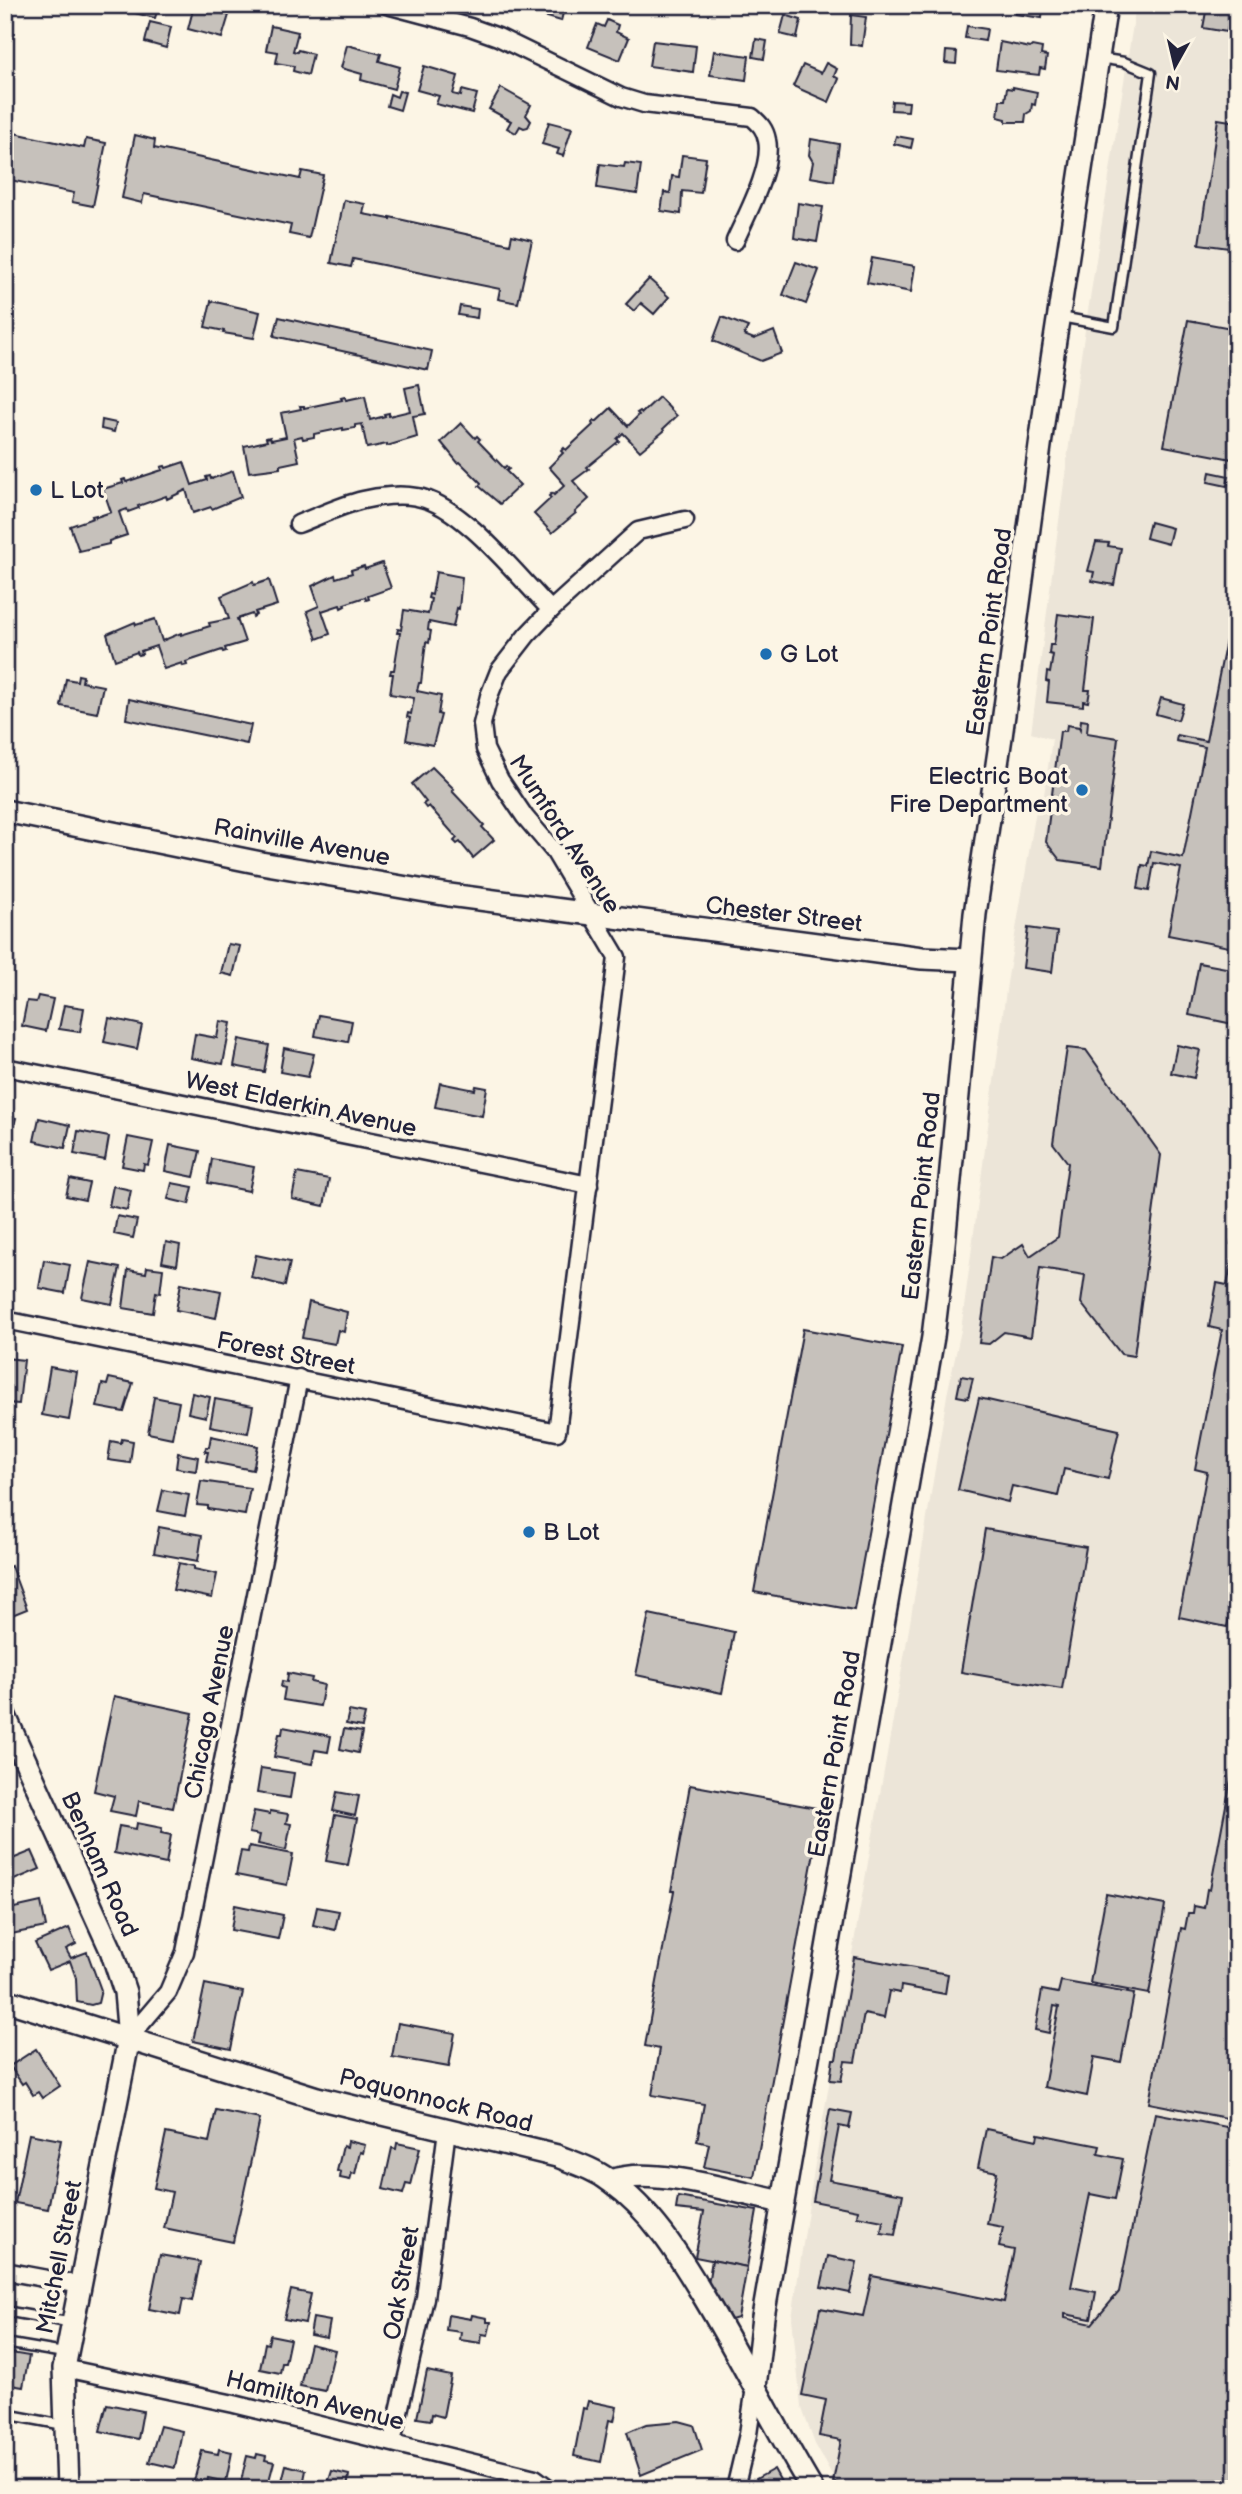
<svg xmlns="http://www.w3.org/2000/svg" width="1242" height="2494" font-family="'Balsamiq Sans',sans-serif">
<rect width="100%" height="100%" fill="#fcf5e5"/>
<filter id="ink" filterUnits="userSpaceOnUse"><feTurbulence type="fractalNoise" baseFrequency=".0143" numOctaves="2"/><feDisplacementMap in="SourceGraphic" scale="14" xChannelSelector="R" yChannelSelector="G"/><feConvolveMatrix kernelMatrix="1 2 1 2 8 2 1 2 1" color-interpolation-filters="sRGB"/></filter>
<g filter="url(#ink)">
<!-- built -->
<polygon fill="#ece5d8" points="1136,5 1237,5 1237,2489 840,2489 815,2444 801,2406 792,2318 814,2170 910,1623 947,1395 961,1330 1007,983 1036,810 1042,809 1052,739 1031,733 1080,362"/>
<!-- building -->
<g fill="#c6c1bb" stroke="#22223b" stroke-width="2">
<polygon points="120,5 159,5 155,18 119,9"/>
<polygon points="524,5 565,5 561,21 523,10"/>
<polygon points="1016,5 1048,5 1043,6 1042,18 1015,14"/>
<polygon points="194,6 229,15 222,38 188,29"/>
<polygon points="1207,6 1231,9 1227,32 1203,28"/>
<polygon points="785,15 801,20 797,38 780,34"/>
<polygon points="851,15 866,17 862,46 850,44"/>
<polygon points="607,20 618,25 616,32 629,38 620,60 588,47 597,24 604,27"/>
<polygon points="150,22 171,27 166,48 145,42"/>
<polygon points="271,26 298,32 293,51 297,52 298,50 313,54 308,75 293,71 294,66 276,63 278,52 266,50"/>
<polygon points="967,26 987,29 985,41 965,38"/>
<polygon points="756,39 767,41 764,59 753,57"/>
<polygon points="653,41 696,46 693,72 649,66"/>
<polygon points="1000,42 1030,48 1032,46 1042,48 1041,55 1047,56 1045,69 1040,68 1039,75 996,70"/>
<polygon points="347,45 381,54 379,61 400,67 394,89 361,80 362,74 341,68"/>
<polygon points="714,51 749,56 746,80 710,75"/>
<polygon points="946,51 957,52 956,64 945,63"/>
<polygon points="826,63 837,69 834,76 839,79 829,102 793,86 803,65 821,73"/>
<polygon points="424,66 458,76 453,94 461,96 462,90 477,94 472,113 436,104 439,96 417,90"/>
<polygon points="1013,87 1037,92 1035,105 1032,104 1031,111 1026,114 1025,122 1006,122 1006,119 998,117 1000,100 1005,100 1007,88 1013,89"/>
<polygon points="501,88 531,105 526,115 531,121 528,127 524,128 520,126 516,133 507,128 511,121 489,109"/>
<polygon points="399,91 405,92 400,110 387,106 390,94 397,97"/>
<polygon points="892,101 909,102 908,111 891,110"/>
<polygon points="1218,119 1237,122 1237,249 1199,244"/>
<polygon points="549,122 572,128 563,156 557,154 559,149 542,144"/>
<polygon points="5,131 84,148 86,139 106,143 93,206 72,202 74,193 5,179"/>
<polygon points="135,135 155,140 154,148 300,179 302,171 323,175 309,238 289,234 291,225 144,194 142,203 122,198"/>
<polygon points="896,136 913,139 911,148 894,144"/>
<polygon points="811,139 839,144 834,181 810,177 813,162 809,155"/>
<polygon points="682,155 706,158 701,193 682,191 681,214 661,211 664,192 670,193 672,176 679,177"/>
<polygon points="625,163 641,165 637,194 597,188 600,164 624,167"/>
<polygon points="344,200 365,204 363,214 390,219 390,217 510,244 512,235 532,240 518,303 498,299 500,289 353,259 351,267 331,263"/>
<polygon points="798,203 823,207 817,242 794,238"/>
<polygon points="872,258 915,266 911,292 867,283"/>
<polygon points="796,262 819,270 806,304 783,295"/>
<polygon points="649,279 669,297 654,314 641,303 634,311 626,304"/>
<polygon points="211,301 260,312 254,338 223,333 224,331 205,327"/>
<polygon points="460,306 478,309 477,318 458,315"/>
<polygon points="279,317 432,351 428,370 274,336"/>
<polygon points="722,317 748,327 744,335 754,339 774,331 782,353 761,361 713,341"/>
<polygon points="1188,320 1237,329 1237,460 1164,446"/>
<polygon points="419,385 425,414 413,416 417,437 387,446 387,444 367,448 362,424 355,425 355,428 343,430 343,428 314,434 314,437 303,439 302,436 294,438 299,461 280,465 280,468 249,472 244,446 267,441 266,438 270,437 271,440 286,437 281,413 301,409 300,406 304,406 304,408 342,400 341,398 345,397 346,400 365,396 370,420 385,416 384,414 389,413 389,416 410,411 405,388"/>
<polygon points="659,397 677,416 663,429 664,431 640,451 623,433 617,439 619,441 587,467 589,469 573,481 589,499 575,512 576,513 552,533 534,514 551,498 549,496 552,493 554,495 565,485 549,467 563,453 561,451 564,448 566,450 593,425 592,423 594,420 596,422 611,408 628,426 639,415 637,413 640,411 642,413"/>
<polygon points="102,420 116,423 114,432 101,429"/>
<polygon points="461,423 475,438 477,436 480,439 478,441 504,468 506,466 509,469 506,471 520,485 500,504 479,486 481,483 460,462 458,463 441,442"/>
<polygon points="184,462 192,485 207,480 206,477 210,476 211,479 233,471 241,497 212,509 211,507 193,513 186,490 167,499 166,496 138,506 139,508 128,512 127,509 119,512 127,535 109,541 109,544 79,551 70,526 93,518 92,516 96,515 96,517 111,512 103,489 123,483 122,480 125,479 126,482 162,470 161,467 165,466 166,468"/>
<polygon points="1210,472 1229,476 1227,486 1208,482"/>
<polygon points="1150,522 1172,528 1168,544 1146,538"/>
<polygon points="1096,542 1109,543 1108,546 1121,548 1114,585 1092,581 1094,572 1088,571"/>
<polygon points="382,563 391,588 368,596 369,599 366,600 365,597 344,604 345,606 341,608 340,605 322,611 330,634 317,639 307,611 319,606 312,586 335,575 336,578 352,573 351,570 364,566 365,569"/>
<polygon points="436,572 462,577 459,609 457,608 453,627 429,622 428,630 431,631 429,643 426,642 421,683 419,683 417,691 441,696 438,714 441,715 433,745 406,740 410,718 407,717 408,713 411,714 414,698 390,694 393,674 390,674 391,670 394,670 400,633 397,633 398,629 401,630 404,610 428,614 431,599 428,598 429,594 432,595"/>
<polygon points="269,580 277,605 255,612 256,615 253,617 252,614 237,619 245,642 225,648 226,651 223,652 222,650 186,662 187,665 183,666 182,663 164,669 156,646 141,651 142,654 138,655 137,652 115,660 107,634 135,622 136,625 155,619 162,641 181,633 181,635 210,626 209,623 229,619 221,596 253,582 254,585"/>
<polygon points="1237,585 1237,965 1231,964 1234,948 1168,935 1181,868 1154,863 1149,891 1138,889 1142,865 1148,866 1151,851 1183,858 1205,747 1176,741 1177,735 1206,741"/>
<polygon points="1058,614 1094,619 1085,690 1090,690 1088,702 1083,701 1083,706 1047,702 1049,682 1046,681 1047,672 1050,673 1053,655 1049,654 1050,645 1054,645"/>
<polygon points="78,675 83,676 82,682 103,686 97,713 61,706 66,679 77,681"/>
<polygon points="1161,698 1183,704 1178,720 1156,714"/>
<polygon points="129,699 251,725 247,744 126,719"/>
<polygon points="1081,720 1088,721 1087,733 1118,738 1102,866 1060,860 1046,842 1060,731 1066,731 1067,725 1079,727 1080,729"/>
<polygon points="432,767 454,789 452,791 484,825 482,827 494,840 473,858 460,842 457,844 454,841 457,838 429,806 426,808 423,804 426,802 412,784"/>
<polygon points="1028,928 1057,932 1052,972 1023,968"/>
<polygon points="228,944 240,946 233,976 221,973"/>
<polygon points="1199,963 1237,970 1237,1007 1233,1024 1189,1015"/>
<polygon points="38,996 53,999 46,1031 22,1026 27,1001 36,1002"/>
<polygon points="64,1005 84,1008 80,1032 59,1029"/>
<polygon points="319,1015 352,1021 348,1042 315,1036"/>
<polygon points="109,1018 142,1025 137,1049 104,1042"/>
<polygon points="220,1021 231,1023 223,1064 191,1058 195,1034 217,1038"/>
<polygon points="239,1039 269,1045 264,1072 234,1066"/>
<polygon points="1177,1045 1200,1050 1194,1078 1171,1073"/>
<polygon points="284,1048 314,1054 308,1077 280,1072"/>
<polygon points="1067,1048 1086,1050 1161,1155 1134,1356 1121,1354 1081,1303 1085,1275 1040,1268 1031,1337 1004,1332 989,1344 979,1343 991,1257 1001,1259 1023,1244 1030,1256 1058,1237 1068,1163 1053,1143"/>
<polygon points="440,1083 475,1090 476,1086 487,1088 482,1116 435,1107"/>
<polygon points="5,1116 16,1118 10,1141 5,1140"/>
<polygon points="39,1118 70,1125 65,1148 34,1141"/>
<polygon points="78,1131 109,1137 105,1160 74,1154"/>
<polygon points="128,1137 153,1142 148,1165 144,1164 143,1170 122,1166"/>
<polygon points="170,1145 200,1151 194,1177 165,1171"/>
<polygon points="212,1159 254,1167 249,1191 208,1183"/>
<polygon points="297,1173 329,1179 324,1206 292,1199"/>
<polygon points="70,1179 89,1183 85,1200 66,1196"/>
<polygon points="172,1183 193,1187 189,1204 168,1199"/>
<polygon points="113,1186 131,1190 127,1210 109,1206"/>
<polygon points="117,1216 137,1220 133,1238 114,1234"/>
<polygon points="1236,1217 1237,1579 1227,1627 1179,1617 1207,1472 1195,1469 1222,1330 1209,1327 1217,1283 1227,1285 1235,1245 1231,1244"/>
<polygon points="166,1242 180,1245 177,1265 162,1262"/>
<polygon points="256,1255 290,1262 285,1286 251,1277"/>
<polygon points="44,1260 70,1265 65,1293 39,1288"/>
<polygon points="90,1262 120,1268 112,1304 82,1298"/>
<polygon points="147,1267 163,1269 160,1293 156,1292 153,1313 123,1308 128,1270 146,1273"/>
<polygon points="181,1283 221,1291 216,1318 176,1310"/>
<polygon points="309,1302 347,1312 344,1332 338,1330 335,1344 302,1338"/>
<polygon points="803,1329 902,1347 854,1610 754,1592"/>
<polygon points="5,1358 24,1360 19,1404 5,1403"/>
<polygon points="50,1367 77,1372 69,1420 42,1415"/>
<polygon points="961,1376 973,1378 968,1398 957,1396"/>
<polygon points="109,1378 133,1383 124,1412 97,1407 102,1384 107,1385"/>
<polygon points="192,1393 210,1397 206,1417 188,1413"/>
<polygon points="154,1397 179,1402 172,1438 148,1433"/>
<polygon points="979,1398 1119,1430 1108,1479 1064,1469 1058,1496 1012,1486 1008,1502 958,1490"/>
<polygon points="215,1399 253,1406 248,1433 210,1426"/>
<polygon points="211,1436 258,1446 253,1470 206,1461 208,1452 205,1452 206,1447 209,1447"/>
<polygon points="122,1439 133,1441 130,1463 108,1460 111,1441 121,1443"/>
<polygon points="178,1453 198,1457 196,1471 176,1468"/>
<polygon points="201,1481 250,1488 245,1515 208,1509 208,1506 197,1505"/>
<polygon points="163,1490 189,1495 185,1516 158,1511"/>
<polygon points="159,1527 202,1535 198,1561 154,1553"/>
<polygon points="985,1529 1086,1547 1062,1689 961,1672"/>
<polygon points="179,1563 194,1566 194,1569 217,1574 212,1598 173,1590"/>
<polygon points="11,1566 27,1609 7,1617 5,1569"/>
<polygon points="649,1614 734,1632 722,1693 636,1675"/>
<polygon points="288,1673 312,1678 311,1682 324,1685 320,1706 283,1700 285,1688 281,1687 282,1681 287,1682"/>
<polygon points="114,1696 193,1713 173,1808 139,1801 136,1816 110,1811 114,1796 94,1791"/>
<polygon points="349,1711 365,1714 362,1727 346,1724"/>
<polygon points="283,1727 331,1736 328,1752 315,1750 312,1764 274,1757 279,1734 282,1734"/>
<polygon points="344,1729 362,1732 358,1753 340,1749"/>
<polygon points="1237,1747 1237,2120 1149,2103 1181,1928 1185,1929 1188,1913 1193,1913 1194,1906 1204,1908 1207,1889 1210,1890"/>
<polygon points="261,1768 294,1773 290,1798 257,1793"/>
<polygon points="690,1785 822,1809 754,2177 704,2167 709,2144 697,2141 704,2104 652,2095 660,2049 645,2046 674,1891 671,1891"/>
<polygon points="337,1792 359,1796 355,1816 333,1811"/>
<polygon points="254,1811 270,1814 270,1811 288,1814 286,1823 291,1824 286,1850 258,1844 260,1835 249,1833"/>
<polygon points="335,1815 357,1819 348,1865 326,1861"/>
<polygon points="137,1823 162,1828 161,1833 171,1835 166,1864 114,1853 119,1826 136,1829"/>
<polygon points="249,1846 293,1854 287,1885 236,1875 241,1851 248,1852"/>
<polygon points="32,1851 40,1869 7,1883 5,1862"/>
<polygon points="1106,1894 1165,1905 1149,1994 1090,1983"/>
<polygon points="41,1902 46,1927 6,1935 5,1910"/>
<polygon points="235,1905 283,1915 278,1939 231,1930"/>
<polygon points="317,1907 339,1911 335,1930 313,1925"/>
<polygon points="69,1928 76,1944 66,1949 68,1953 71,1958 87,1952 101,1990 98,2003 91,2005 77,2002 76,1978 70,1961 48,1970 35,1943"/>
<polygon points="854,1957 948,1974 945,1994 901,1986 900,1993 889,1991 884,2018 864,2014 855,2062 845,2061 841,2081 830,2080 833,2059 836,2059"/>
<polygon points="1061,1981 1134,1994 1121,2062 1094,2057 1087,2096 1044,2087 1059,2007 1054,2006 1049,2033 1035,2030 1042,1990 1058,1993"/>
<polygon points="205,1984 243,1992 231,2049 193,2041"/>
<polygon points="398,2023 455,2033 449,2067 392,2057"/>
<polygon points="36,2049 60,2086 42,2098 38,2092 33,2095 25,2082 22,2084 10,2066"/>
<polygon points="830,2109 852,2113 849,2128 839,2126 829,2180 903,2194 895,2235 881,2233 883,2221 857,2216 858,2210 813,2201"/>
<polygon points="216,2110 260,2119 233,2242 164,2228 172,2192 154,2188 166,2133 209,2142"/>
<polygon points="1155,2113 1237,2129 1237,2489 866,2489 833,2482 841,2440 819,2436 826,2400 802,2395 820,2308 863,2316 872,2276 1004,2302 1014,2250 999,2247 1003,2227 987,2224 997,2172 978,2168 986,2129 1037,2140 1038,2134 1100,2146 1098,2154 1123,2159 1115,2199 1090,2194 1071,2287 1096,2292 1091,2319 1065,2314 1065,2318 1092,2324 1119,2292"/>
<polygon points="29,2134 61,2140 48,2209 15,2203"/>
<polygon points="348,2141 365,2145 363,2153 360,2152 355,2174 352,2173 350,2180 340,2178 341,2172 337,2171 343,2146 347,2147"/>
<polygon points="397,2143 420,2148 411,2185 406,2184 403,2194 383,2189 392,2148 396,2149"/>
<polygon points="678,2197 757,2211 747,2267 695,2257 704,2212 676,2209"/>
<polygon points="160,2255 200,2262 192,2301 183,2299 180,2315 149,2309"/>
<polygon points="828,2256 857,2262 850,2293 821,2287"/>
<polygon points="712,2260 747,2267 738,2318 731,2320 708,2284"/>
<polygon points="291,2290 311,2294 305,2323 284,2319"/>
<polygon points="448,2315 471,2319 472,2315 487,2318 487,2322 491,2322 488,2335 482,2334 481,2343 460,2340 461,2332 446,2330"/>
<polygon points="313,2318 330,2321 327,2338 310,2335"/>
<polygon points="270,2335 290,2339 285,2363 282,2363 280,2373 260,2369 265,2343 268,2344"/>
<polygon points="310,2344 335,2350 325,2391 300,2386"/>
<polygon points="5,2352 29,2356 23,2387 5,2384"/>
<polygon points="427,2371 451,2376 443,2417 432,2414 431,2420 417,2418"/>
<polygon points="588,2401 617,2407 614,2421 609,2420 601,2462 574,2456 583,2408 586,2409"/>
<polygon points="107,2404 143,2411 138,2439 100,2431"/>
<polygon points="679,2421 694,2425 702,2450 641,2475 627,2432 646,2424"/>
<polygon points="160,2426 182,2431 175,2468 149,2462"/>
<polygon points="219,2449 232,2452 226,2482 208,2478 207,2484 194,2481 202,2451 218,2454"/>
<polygon points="257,2454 266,2456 265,2460 274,2462 267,2488 241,2481 247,2456 256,2458"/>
<polygon points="286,2465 306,2470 304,2480 308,2481 306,2489 280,2489"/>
<polygon points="774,2469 785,2489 762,2489 756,2479"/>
<polygon points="332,2471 349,2475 347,2489 326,2489"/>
</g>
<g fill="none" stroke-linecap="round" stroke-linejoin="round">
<!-- lane casing -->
<g stroke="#22223b" stroke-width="13">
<g id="lane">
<polyline points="1061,317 1114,327 1151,73 1124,62 1099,58"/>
<polyline points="5,2311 73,2323"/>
<polyline points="5,2343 64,2353"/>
<polyline points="5,2414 64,2425"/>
</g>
</g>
<!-- street casing -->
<g stroke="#22223b" stroke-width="21">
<g id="street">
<path d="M387,5l83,22 28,10 123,60 23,7 108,13c8,7 13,12 15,23 6,27 -21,76 -32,101"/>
<path d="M298,524c21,-8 43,-19 65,-24 16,-4 38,-6 54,-3 45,7 102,81 134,113"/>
<polyline points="5,1067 589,1185"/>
<polyline points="5,1320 557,1432 617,957 554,851 525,817 500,780 485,749 482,724 489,696 499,671 527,635 551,610 638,531 685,520"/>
<polyline points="129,2038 168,1992 185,1952 299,1378"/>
<polyline points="5,2271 80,2285"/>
<polyline points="64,2368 234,2404 535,2478 550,2489"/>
<polyline points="392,2442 425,2298 447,2130"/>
<polyline points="735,2489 748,2434 755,2387"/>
</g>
</g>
<!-- secondary casing -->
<g stroke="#22223b" stroke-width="26">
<g id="secondary">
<polyline points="5,811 261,863 449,895 922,958 970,960"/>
<polyline points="5,1716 111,1950 125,1992 129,2038 64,2368 68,2489"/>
<path d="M5,2000l312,98 240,58c18,7 37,13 53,25 41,29 69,74 94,116 38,63 70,129 108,192"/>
<path d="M611,2181c40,-16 127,12 171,21"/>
<polyline points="755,2387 763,2317 933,1337 944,1244 975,914 1001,737 1048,386 1106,5"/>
</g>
</g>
<!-- lane -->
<use href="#lane" stroke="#fcf5e5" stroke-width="8"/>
<!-- street -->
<use href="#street" stroke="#fcf5e5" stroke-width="16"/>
<!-- secondary -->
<use href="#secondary" stroke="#fcf5e5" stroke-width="21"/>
</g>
</g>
<!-- markers -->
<g fill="#1f6fb2" stroke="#fcf5e5" stroke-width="2.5">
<circle cx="36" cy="490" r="7"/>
<circle cx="766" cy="654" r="7"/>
<circle cx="1082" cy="790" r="7"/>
<circle cx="529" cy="1532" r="7"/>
</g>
<g text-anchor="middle" stroke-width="7" stroke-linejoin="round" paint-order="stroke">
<!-- poi labels -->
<g font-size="24" fill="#22223b" stroke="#fcf5e5" text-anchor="start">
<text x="50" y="498">L Lot</text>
<text x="780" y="662">G Lot</text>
<text x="1068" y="784" text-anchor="end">Electric Boat<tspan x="1068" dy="28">Fire Department</tspan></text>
<text x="543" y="1540">B Lot</text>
</g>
<!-- street labels -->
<g font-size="24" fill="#22223b" stroke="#fcf5e5">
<text transform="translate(989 632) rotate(-82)" y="8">Eastern Point Road</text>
<text transform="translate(565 834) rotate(57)" y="8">Mumford Avenue</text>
<text transform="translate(302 842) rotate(10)" y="8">Rainville Avenue</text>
<text transform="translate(784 914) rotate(7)" y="8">Chester Street</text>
<text transform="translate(301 1104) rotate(12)" y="8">West Elderkin Avenue</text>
<text transform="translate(921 1196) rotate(-84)" y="8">Eastern Point Road</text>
<text transform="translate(286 1353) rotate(11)" y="8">Forest Street</text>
<text transform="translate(209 1712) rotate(-79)" y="8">Chicago Avenue</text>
<text transform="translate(834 1754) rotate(-80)" y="8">Eastern Point Road</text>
<text transform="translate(100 1864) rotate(66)" y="8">Benham Road</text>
<text transform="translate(436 2100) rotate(14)" y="8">Poquonnock Road</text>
<text transform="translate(59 2257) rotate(-79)" y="8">Mitchell Street</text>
<text transform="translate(401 2283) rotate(-80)" y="8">Oak Street</text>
<text transform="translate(315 2400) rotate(14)" y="8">Hamilton Avenue</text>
</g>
</g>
<!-- margin -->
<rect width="1242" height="2494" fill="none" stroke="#fcf5e5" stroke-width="28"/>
<rect x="14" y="14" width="1214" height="2466" fill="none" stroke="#22223b" stroke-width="2.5" filter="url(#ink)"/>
<!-- north arrow -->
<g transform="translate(1175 66) rotate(188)" stroke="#fcf5e5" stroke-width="5" paint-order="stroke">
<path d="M0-5L12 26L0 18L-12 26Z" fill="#22223b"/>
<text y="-10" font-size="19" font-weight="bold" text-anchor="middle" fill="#22223b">N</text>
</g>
</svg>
